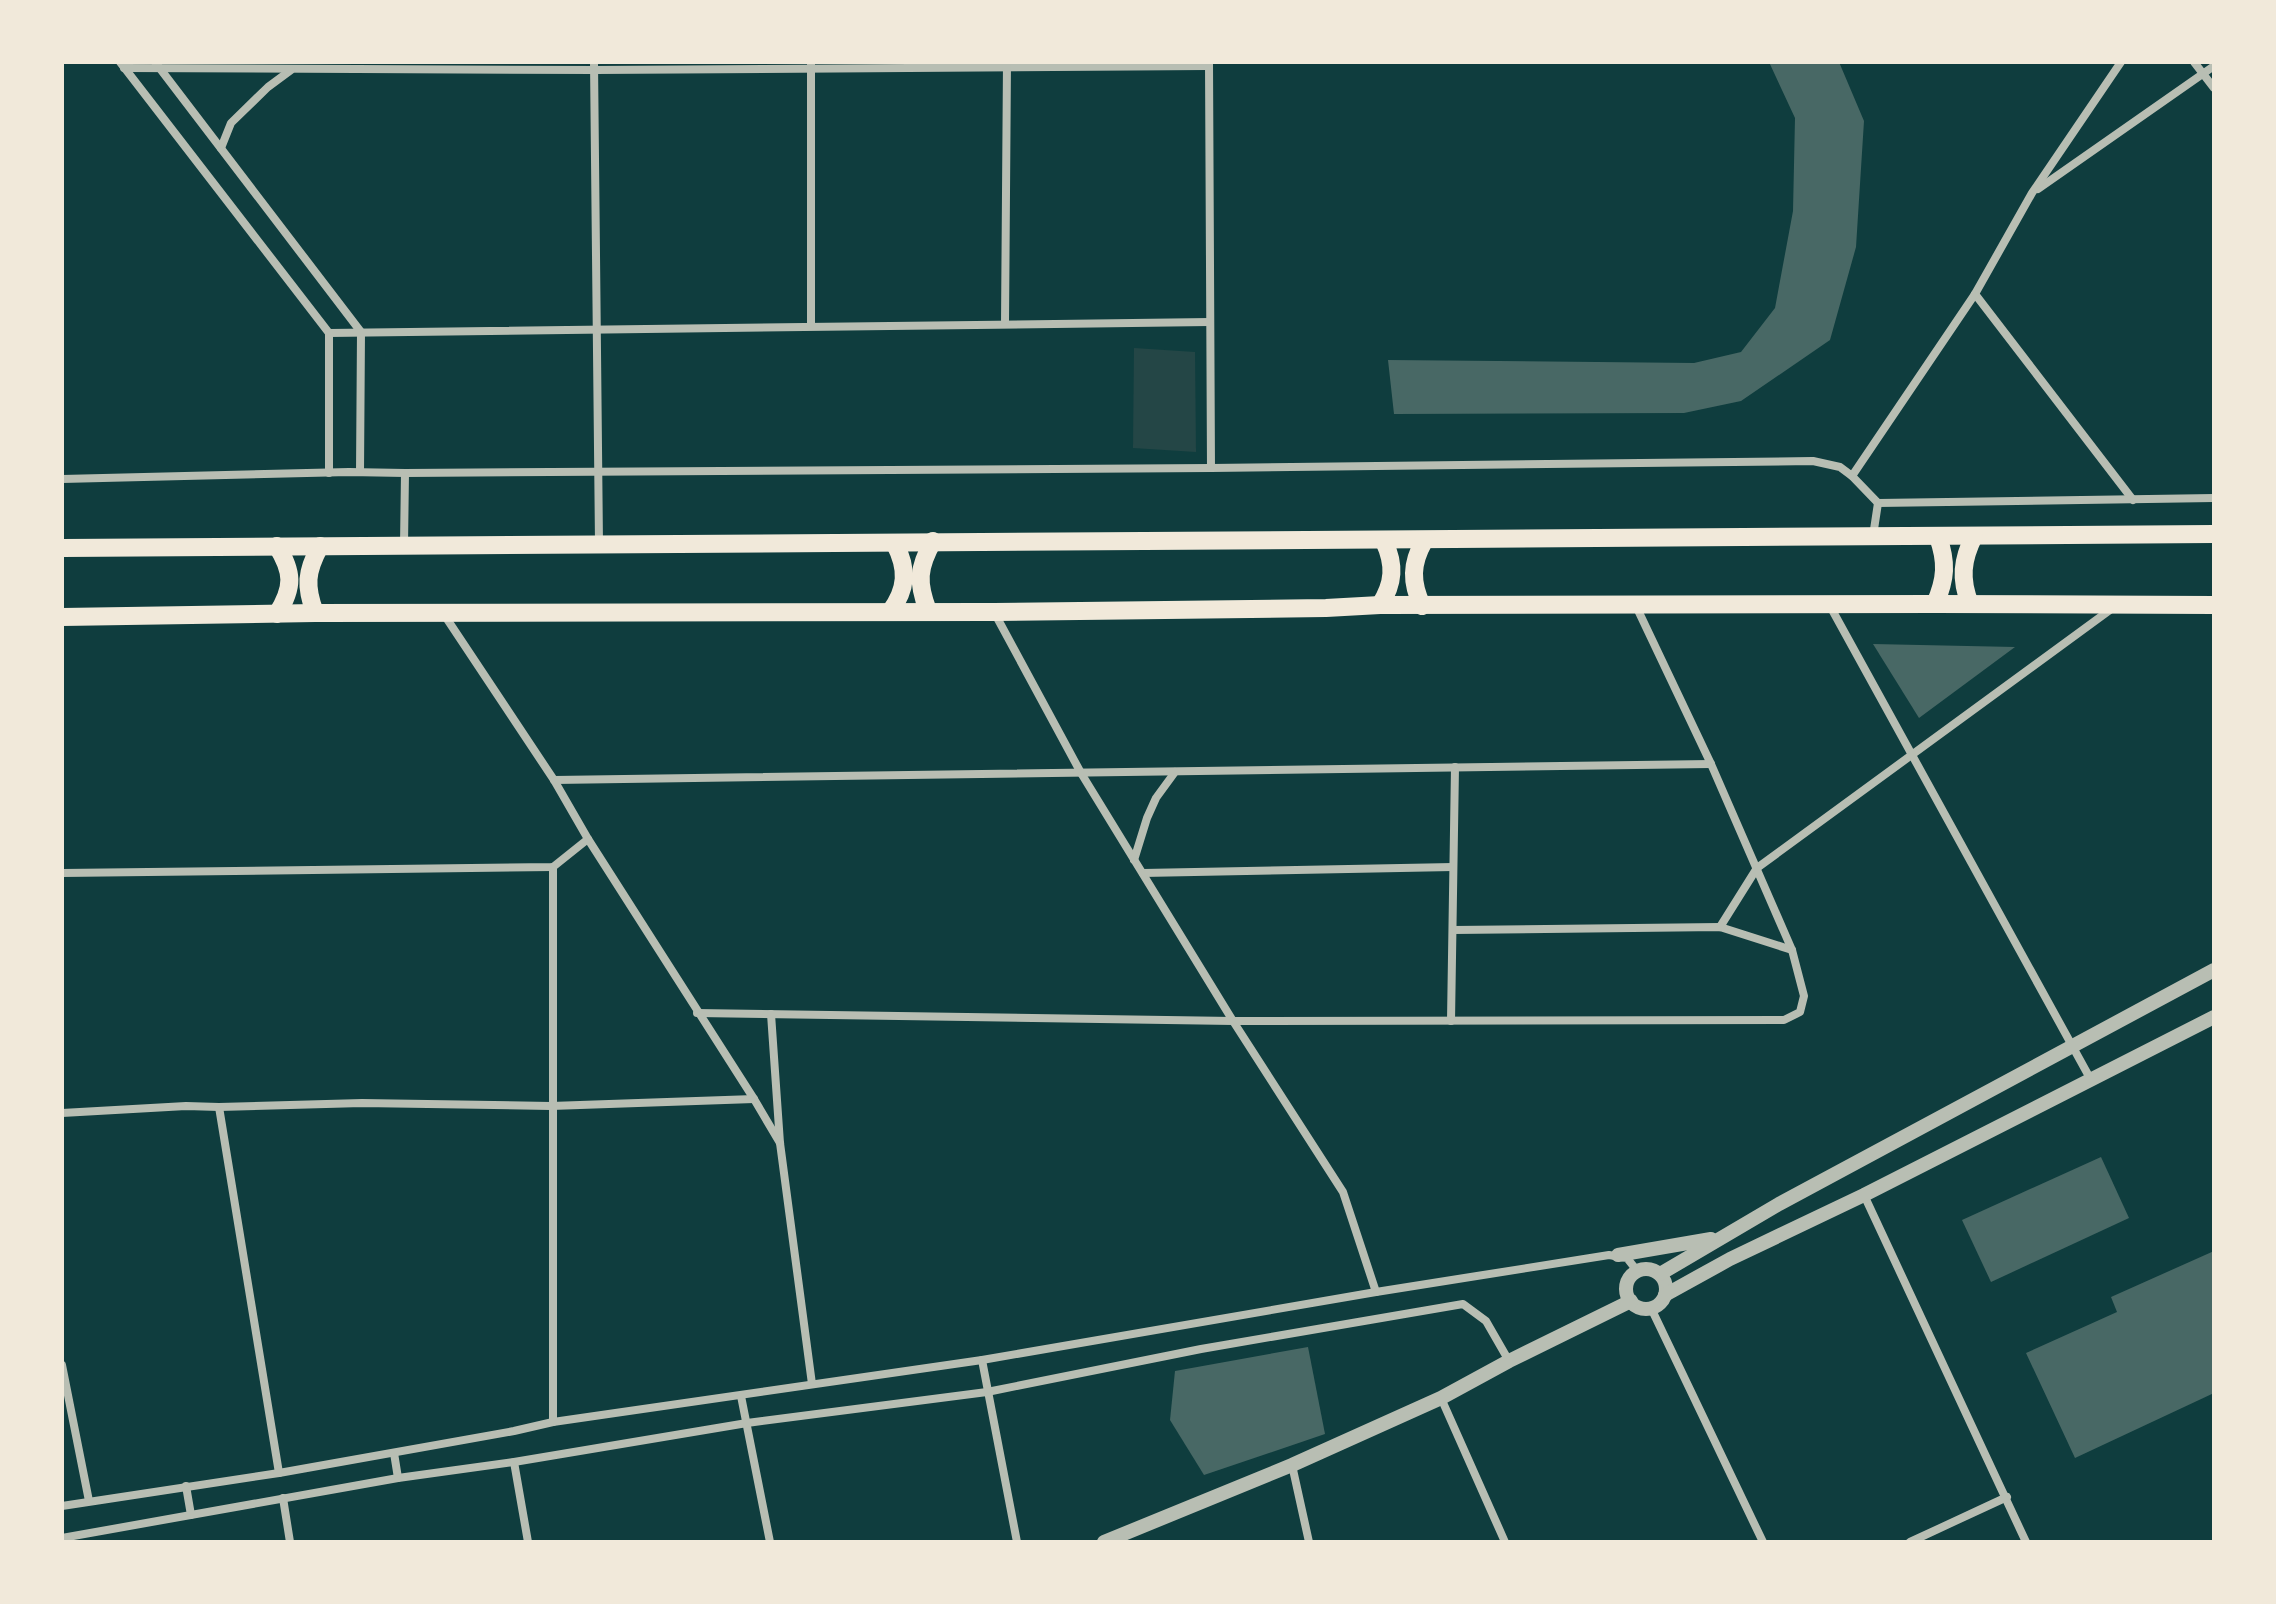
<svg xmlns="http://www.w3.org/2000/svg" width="2276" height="1604" font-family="Roboto,sans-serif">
<rect width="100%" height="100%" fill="#0f3d3e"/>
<!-- green -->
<polygon fill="#244646" points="1134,348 1195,352 1196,452 1133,448"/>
<!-- building -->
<g fill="#486865">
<polygon points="1769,62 1839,62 1864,121 1856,247 1830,340 1741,401 1684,413 1394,414 1388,360 1694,363 1741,352 1775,308 1793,211 1795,118"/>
<polygon points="1873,644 2015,647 1919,718"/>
<polygon points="2101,1157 2129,1218 1991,1282 1962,1220"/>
<polygon points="2214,1251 2214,1393 2075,1458 2026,1353 2117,1312 2111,1297"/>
<polygon points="1308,1347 1325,1434 1204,1475 1170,1420 1175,1371"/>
</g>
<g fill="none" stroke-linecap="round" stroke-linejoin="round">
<!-- minor -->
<g stroke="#b8beb3" stroke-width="8">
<polyline points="120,62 329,333 329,473"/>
<polyline points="155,62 361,332 360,472"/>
<polyline points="594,62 599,544"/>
<polyline points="2194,62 2214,88"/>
<polyline points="1209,63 1211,468"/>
<polyline points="124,68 595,70 1208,66"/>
<polyline points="221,148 231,123 268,87 291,70"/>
<polyline points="2038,189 2214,66"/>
<polyline points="1975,294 2133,500"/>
<polyline points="1005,324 1007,62"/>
<polyline points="811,326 811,62"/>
<polyline points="329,333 1210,322"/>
<polyline points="1852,476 1975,294 2032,193 2121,62"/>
<polyline points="62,479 349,472 405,473 1211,468 1813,461 1840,467 1852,476 1878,503 2214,498"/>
<polyline points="1873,536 1878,503"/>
<polyline points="404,545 405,473"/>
<polyline points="1830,606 2091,1080"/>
<polyline points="994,612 1081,773 1233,1021 1343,1192 1376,1292"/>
<polyline points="443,613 554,780 588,839 754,1099 780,1143"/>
<polyline points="554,780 1711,764"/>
<polyline points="1134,860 1147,818 1156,798 1175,772"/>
<polyline points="553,867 553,1422"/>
<polyline points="62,873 553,867 588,839"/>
<polyline points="1143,873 1453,867"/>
<polyline points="1720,927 1757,868 2114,607"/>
<polyline points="1453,930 1720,927 1792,950"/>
<polyline points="697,1013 1233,1021 1784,1020 1800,1012 1804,996 1792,950 1711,764 1636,606"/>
<polyline points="771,1014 780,1143 812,1384"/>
<polyline points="1451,1021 1455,767"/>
<polyline points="219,1107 279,1473"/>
<polyline points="62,1113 186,1106 219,1107 362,1103 551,1106 754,1099"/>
<polyline points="1864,1195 2026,1542"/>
<polyline points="1651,1308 1763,1542"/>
<polyline points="982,1360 1017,1542"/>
<polyline points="62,1365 89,1501"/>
<polyline points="741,1396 770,1542"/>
<polyline points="1441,1398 1505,1542"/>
<polyline points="394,1453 398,1478"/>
<polyline points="514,1462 528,1542"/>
<polyline points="1292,1465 1309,1542"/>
<polyline points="186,1486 191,1515"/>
<polyline points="283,1498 290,1542"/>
<polyline points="62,1506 279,1473 514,1431 553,1422 982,1360 1376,1292 1609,1255 1627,1258 1638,1272"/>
<polyline points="62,1538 398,1478 514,1462 747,1423 987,1392 1201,1349 1463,1304 1486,1321 1509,1361"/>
<polyline points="1910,1542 2007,1497"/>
</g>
<!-- tertiary -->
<g stroke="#b8beb3" stroke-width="14">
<polyline points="1618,1255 1711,1239"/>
<circle cx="1646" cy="1289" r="20"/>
<polyline points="1660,1274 1779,1204 2214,970"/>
<polyline points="1665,1295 1730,1259 1864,1195 2214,1017"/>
<polyline points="1104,1542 1292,1465 1441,1398 1509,1361 1631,1301"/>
</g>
<!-- primary -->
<g stroke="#f1e9da" stroke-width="18">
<path d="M277,546c16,26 17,41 0,68"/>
<polyline points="62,548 2214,534"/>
<path d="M1935,604c11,-25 12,-42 3,-67"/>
<path d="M1970,604c-10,-25 -8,-44 4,-68"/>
<path d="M1380,605c14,-22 15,-40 4,-64"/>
<path d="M1422,606c-11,-24 -11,-42 2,-65"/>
<path d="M928,611c-11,-29 -10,-43 5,-70"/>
<path d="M890,612c17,-23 18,-43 5,-68"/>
<path d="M315,613c-10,-27 -9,-41 5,-67"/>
<polyline points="62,617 315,613 994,612 1326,608 1380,605 1935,604 2214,605"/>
</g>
</g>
<!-- border -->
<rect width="2276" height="1604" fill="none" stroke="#f1e9da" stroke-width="128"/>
</svg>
